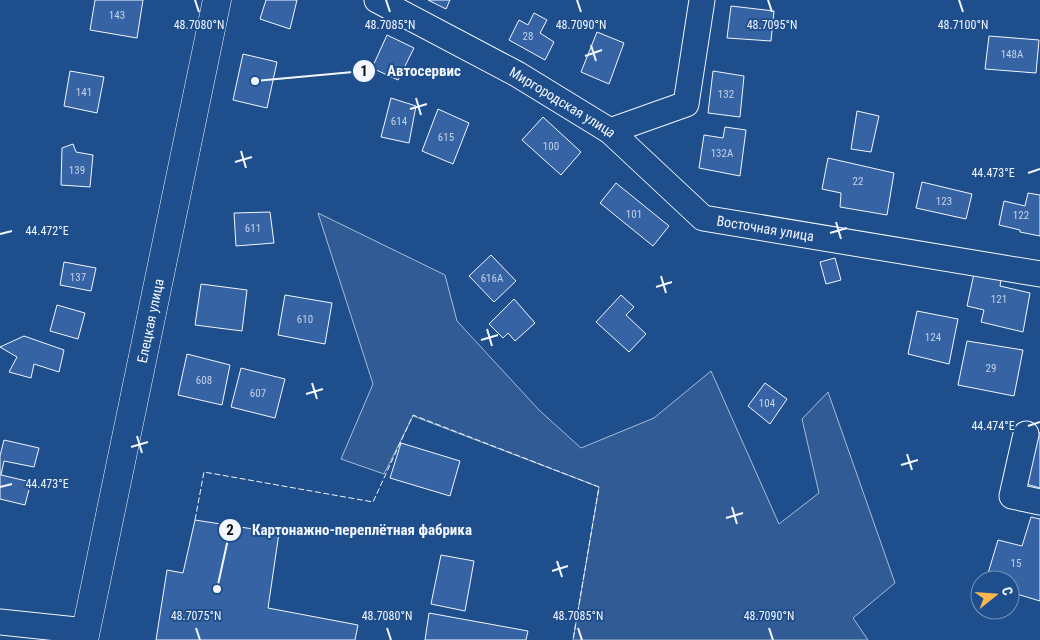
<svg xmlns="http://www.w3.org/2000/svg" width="1040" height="640" font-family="'Roboto Condensed',sans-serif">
<rect width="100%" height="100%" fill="#1f4e8c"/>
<!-- built -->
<polygon fill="#305b95" stroke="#a8bbd7" points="318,213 445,275 457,321 539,410 581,448 654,418 711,371 779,524 819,493 802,419 828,392 895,583 853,618 868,640 573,640 599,487 413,416 384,474 341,459 373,384"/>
<!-- building -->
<g fill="#3563a3" stroke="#f2f6ff">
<polygon points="95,0 143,0 137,38 90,30"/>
<polygon points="266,0 297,0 290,29 260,19"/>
<polygon points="428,0 450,0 446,9"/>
<polygon points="731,6 774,11 771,41 727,38"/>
<polygon points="534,13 547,20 540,33 554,42 545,60 509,40 519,20 528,25"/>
<polygon points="597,32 624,43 609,84 581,72"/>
<polygon points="387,35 414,48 398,80 372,68"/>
<polygon points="989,36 1039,40 1036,73 985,69"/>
<polygon points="243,54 277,62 267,108 233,100"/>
<polygon points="70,71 104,77 97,113 64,106"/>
<polygon points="713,71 744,76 740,117 708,113"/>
<polygon points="391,98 416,106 409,143 381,137"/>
<polygon points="438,109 469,123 453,164 422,151"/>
<polygon points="857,111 879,116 871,152 851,149"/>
<polygon points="543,117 581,152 561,175 522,140"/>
<polygon points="725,127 746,130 740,176 699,168 704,135 723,138"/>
<polygon points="73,144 76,152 93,155 90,187 61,185 62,148"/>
<polygon points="828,158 894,173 887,215 840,207 841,193 822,189"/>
<polygon points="922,182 972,194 966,219 916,208"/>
<polygon points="616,183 669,226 653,246 600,203"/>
<polygon points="1028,193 1040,195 1040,236 1020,232 1020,230 999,225 1004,201 1025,206"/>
<polygon points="270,212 274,243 236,246 234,213"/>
<polygon points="491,255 516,281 494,302 469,276"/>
<polygon points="835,258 841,280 826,284 820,262"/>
<polygon points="64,262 96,268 91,291 60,285"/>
<polygon points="975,269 1002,274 1000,286 1030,293 1023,332 981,322 984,310 967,306"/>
<polygon points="201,284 247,290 242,331 195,325"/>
<polygon points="285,295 332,303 325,344 278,335"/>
<polygon points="621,295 634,307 626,315 646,334 629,352 596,322"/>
<polygon points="514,299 535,323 515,341 508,333 503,338 489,324"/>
<polygon points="57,305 85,313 78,339 50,331"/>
<polygon points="917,311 958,319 949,364 908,354"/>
<polygon points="24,336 64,350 59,372 34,364 31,378 9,372 17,357 0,347"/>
<polygon points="967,341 1023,350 1014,396 958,385"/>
<polygon points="187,354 230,365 222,405 178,395"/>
<polygon points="241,368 285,379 275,418 231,407"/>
<polygon points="765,383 787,399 770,424 748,406"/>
<polygon points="1037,432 1040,433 1040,488 1026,484"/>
<polygon points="4,440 39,448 34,467 4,461 1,475 31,482 25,505 0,499 0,456"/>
<polygon points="401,443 460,461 450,496 390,478"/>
<polygon points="1031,517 1040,519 1040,601 1010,592 1010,580 986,580 998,540 1022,546"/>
<polygon points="195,520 279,533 268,608 358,625 355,640 156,640 167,570 183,573"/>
<polygon points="441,555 474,561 465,611 431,604"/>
<polygon points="429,613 528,631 526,640 425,640"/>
</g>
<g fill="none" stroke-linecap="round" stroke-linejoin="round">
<!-- minor casing -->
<g stroke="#f2f6ff" stroke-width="27">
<g id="minor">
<path id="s1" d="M377,0l140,74 93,57 93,87 337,56"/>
<polyline points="610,131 686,104 702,0"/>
<polyline points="1026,434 1012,496 1040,502"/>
<polyline points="0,622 86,631"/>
</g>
</g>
<!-- major casing -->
<g stroke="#f2f6ff" stroke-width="29">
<g id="major">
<path id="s2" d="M84,640l133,-640"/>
</g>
</g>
<!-- minor -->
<use href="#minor" stroke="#1f4e8c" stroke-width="25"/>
<!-- major -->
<use href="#major" stroke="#1f4e8c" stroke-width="28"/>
<!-- fence -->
<polyline stroke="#f2f6ff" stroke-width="1" stroke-dasharray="6 2.5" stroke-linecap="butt" points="195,520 204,472 373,502 413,415 599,487 573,640"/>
</g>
<!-- ticks -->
<path fill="none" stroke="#f2f6ff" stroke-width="2" d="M195,0l4,12M386,0l4,12M577,0l4,12M768,0l4,12M959,0l4,12M591,45l5,16M585,56l17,-6M416,98l5,17M410,109l17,-5M241,151l5,17M235,162l17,-5M1028,173l12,-4M836,222l5,17M830,233l17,-5M0,234l12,-3M661,276l5,17M656,287l16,-5M487,329l5,17M481,340l17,-5M312,383l5,16M306,394l17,-5M1028,426l12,-4M137,436l5,17M131,447l17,-5M907,454l5,16M901,465l17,-5M0,487l12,-3M732,507l5,17M726,518l17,-5M557,561l5,16M552,571l16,-5M196,628l4,12M387,628l4,12M578,628l4,12M769,628l4,12"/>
<g text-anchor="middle" stroke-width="4" stroke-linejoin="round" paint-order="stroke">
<!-- number labels -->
<g font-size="11" fill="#c3d1e8">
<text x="117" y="19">143</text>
<text x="528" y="40">28</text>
<text x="1012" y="58">148А</text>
<text x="84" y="96">141</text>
<text x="726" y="98">132</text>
<text x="399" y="125">614</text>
<text x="446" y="141">615</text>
<text x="551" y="150">100</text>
<text x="722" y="157">132А</text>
<text x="77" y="174">139</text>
<text x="858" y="185">22</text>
<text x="944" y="205">123</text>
<text x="634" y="218">101</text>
<text x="1021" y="219">122</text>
<text x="253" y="232">611</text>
<text x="78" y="281">137</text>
<text x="492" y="282">616А</text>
<text x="999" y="303">121</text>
<text x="305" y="323">610</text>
<text x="933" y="341">124</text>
<text x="991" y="372">29</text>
<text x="204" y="384">608</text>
<text x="258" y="397">607</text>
<text x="767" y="407">104</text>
<text x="1016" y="567">15</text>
</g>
<!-- street labels -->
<g font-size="14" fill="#f2f6ff" stroke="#1f4e8c">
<text dy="5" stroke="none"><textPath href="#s1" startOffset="212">Миргородская улица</textPath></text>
<text dy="5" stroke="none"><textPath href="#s1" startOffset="458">Восточная улица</textPath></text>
<text dy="5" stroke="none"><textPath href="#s2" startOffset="326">Елецкая улица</textPath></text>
</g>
</g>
<g font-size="12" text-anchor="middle" fill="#f2f6ff" stroke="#1f4e8c" stroke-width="4" stroke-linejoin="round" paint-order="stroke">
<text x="199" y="29">48.7080°N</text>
<text x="390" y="29">48.7085°N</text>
<text x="581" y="29">48.7090°N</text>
<text x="772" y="29">48.7095°N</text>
<text x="963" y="29">48.7100°N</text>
<text x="993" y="177">44.473°E</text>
<text x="47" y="235">44.472°E</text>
<text x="993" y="430">44.474°E</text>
<text x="47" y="488">44.473°E</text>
<text x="196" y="620">48.7075°N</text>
<text x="387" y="620">48.7080°N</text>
<text x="578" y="620">48.7085°N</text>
<text x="769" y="620">48.7090°N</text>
</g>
<!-- callouts -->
<path fill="none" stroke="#f2f6ff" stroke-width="2" d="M255 81L364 71M217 589L230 530"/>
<g fill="#f2f6ff" stroke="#1f4e8c" stroke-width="2">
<circle cx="255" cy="81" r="5"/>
<circle cx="217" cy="589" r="5"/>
<circle cx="364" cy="71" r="12"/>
<circle cx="230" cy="530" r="12"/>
</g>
<g font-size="15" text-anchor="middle" font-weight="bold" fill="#111">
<text x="364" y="76">1</text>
<text x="230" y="535">2</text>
</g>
<g font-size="15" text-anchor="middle" font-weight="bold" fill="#f2f6ff" stroke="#1f4e8c" stroke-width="4" stroke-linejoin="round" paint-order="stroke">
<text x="424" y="76">Автосервис</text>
<text x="362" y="535">Картонажно-переплётная фабрика</text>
</g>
<!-- north arrow -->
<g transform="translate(995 595) rotate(73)"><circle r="24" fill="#1f4e8c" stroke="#7391ba"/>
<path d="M0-4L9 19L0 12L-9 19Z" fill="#ffb74d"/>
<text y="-8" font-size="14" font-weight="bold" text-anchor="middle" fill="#f2f6ff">С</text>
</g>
</svg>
